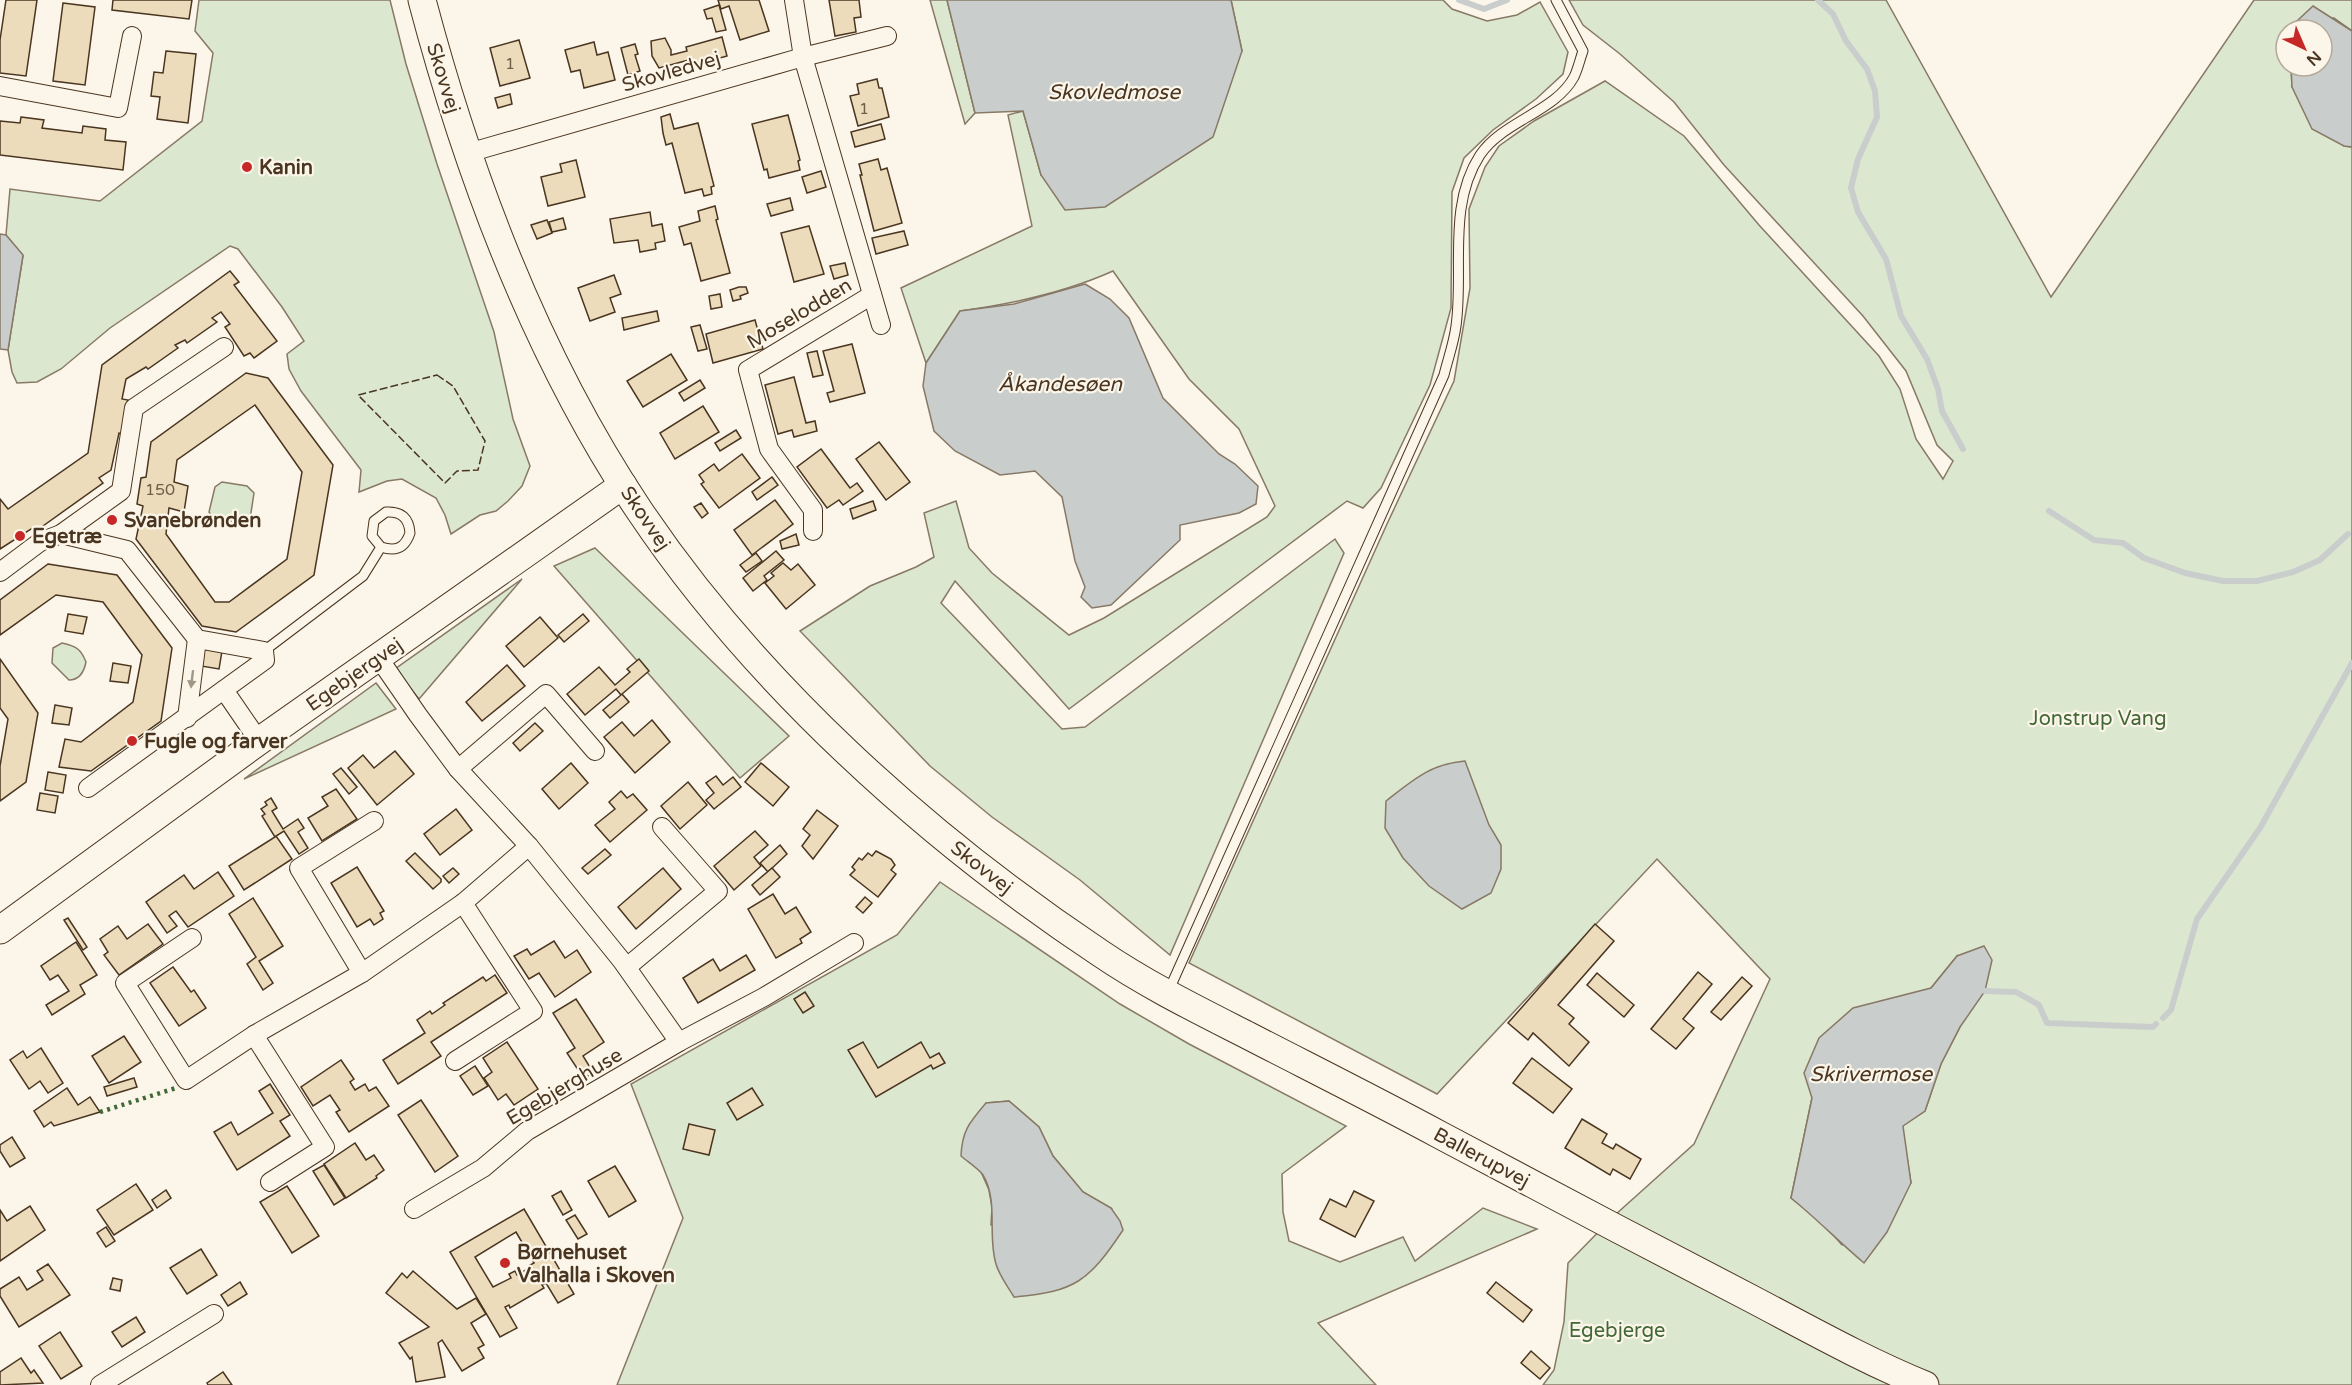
<svg xmlns="http://www.w3.org/2000/svg" width="2352" height="1385" font-family="'Varela Round',sans-serif">
<rect width="100%" height="100%" fill="#fbf6e9"/>
<!-- green -->
<g fill="#dce7d0" stroke="#887966" stroke-width="1.5" fill-rule="evenodd">
<polygon points="199,0 390,0 406,64 437,164 494,332 513,419 530,466 522,486 508,501 496,511 480,515 451,534 445,515 436,498 402,479 387,481 359,492 361,470 301,391 289,369 287,354 304,341 282,307 238,249 230,246 110,328 61,369 37,382 17,383 12,372 8,350 23,256 6,235 10,189 100,201 202,121 213,53 195,31"/>
<polygon points="930,0 947,0 975,113 965,124"/>
<path d="M1231,0h212l9,9 35,12 30,-6 23,-13 28,50 -5,22 -27,25 -43,31 -29,28 -12,34 -1,116 -21,77 -49,103 -18,20 -16,-7 -278,208 -114,-128 -14,22 121,126 23,-2 250,-188 9,14 -174,402 -90,-75 -88,-63 -62,-51 -130,-135 70,-45 46,-19 18,-10 -10,-44 32,-12 13,47 23,25 77,62 35,-17 163,-101 8,-11 -36,-77 -50,-50 -76,-108c-49,22 -101,33 -153,40l-34,52 -25,-75 131,-62 -24,-111 15,-4 18,64 201,-124z"/>
<path d="M1569,0h317l165,297 203,-297h98v31l-18,-13 -37,3 -4,9h-7v36h5l1,21 52,59 8,1v1238h-809l11,-15 10,-48 4,-59 47,-48 79,-71 76,-165 -113,-120 -220,235 -248,-131 198,-439 67,-143 16,-93 -1,-79 16,-42 14,-21 35,-25 71,-40 79,55 75,89 120,131 21,33 16,50 27,40 10,-18 -16,-16 -31,-74 -43,-55 -139,-151 -50,-63 -54,-48 -37,-29zM1957,956l3,71 -19,37 -16,47 -23,15 9,57 -69,62 -20,-23 -31,-24 21,-100 119,-110z"/>
<polygon points="222,482 247,486 254,493 250,519 243,523 213,518 209,512 215,487"/>
<polygon points="595,548 789,736 740,778 554,566"/>
<polygon points="522,579 419,699 395,669"/>
<path d="M62,643c14,3 19,6 24,19 -2,10 -6,18 -17,18l-17,-17 1,-15z"/>
<polygon points="376,683 396,709 244,779"/>
<path d="M940,882l180,122 69,40 157,82 -64,48 1,38 6,29 51,21 63,-25 12,24 68,-53 54,21 -219,94 58,62h-759l66,-167 -52,-134 266,-149zM1009,1101l30,26 14,29 30,36 28,16 -120,17 1,-18 -3,-17 -7,-16 4,-71z"/>
</g>
<!-- water -->
<g fill="#c9cecd" stroke="#887966" stroke-width="1.5">
<polygon points="947,0 1231,0 1242,51 1213,137 1105,207 1065,210 1041,175 1023,111 975,113"/>
<polygon points="2313,6 2352,31 2352,147 2344,146 2312,129 2292,87 2291,66 2322,66 2322,30 2293,30 2297,21"/>
<polygon points="0,234 6,235 23,255 8,350 0,349"/>
<polygon points="1085,284 1110,299 1129,318 1163,398 1219,454 1235,464 1258,486 1256,504 1239,513 1180,525 1180,540 1111,605 1092,608 1081,597 1085,587 1075,561 1062,497 1035,471 1000,475 955,451 934,431 923,386 926,363 960,311 1014,304"/>
<path d="M1465,761l24,64 12,20v24l-10,24 -29,16 -33,-23 -26,-28 -18,-30 1,-27c27,-21 44,-37 79,-40z"/>
<path d="M1984,946l8,14 -7,31 -25,36 -19,37 -16,47 -22,15 8,57 -24,49 -23,31c-25,-21 -47,-44 -73,-65l21,-100 -8,-25 15,-35 34,-30 78,-20 26,-32z"/>
<path d="M1009,1101l30,26 14,29 30,36 28,16 9,13 3,9c-34,51 -48,62 -109,67 -6,-10 -15,-22 -18,-33 -9,-29 3,-62 -13,-89 -5,-7 -15,-13 -22,-19 1,-26 9,-34 25,-53z"/>
</g>
<g fill="none" stroke-linecap="round" stroke-linejoin="round">
<!-- stream -->
<g stroke="#c9cecd" stroke-width="6">
<polyline points="1459,0 1484,9 1507,0"/>
<polyline points="1818,0 1833,14 1846,41 1867,69 1875,91 1877,117 1858,159 1851,188 1858,212 1886,259 1901,316 1927,359 1938,389 1942,411 1963,449"/>
<polyline points="2049,511 2094,540 2123,543 2144,558 2185,573 2223,581 2257,581 2293,572 2320,560 2348,534"/>
<polyline points="1985,991 2016,992 2039,1005 2047,1023 2153,1027 2156,1024"/>
<polyline points="2163,1018 2171,1010 2197,919 2260,828 2352,663"/>
</g>
</g>
<!-- building -->
<g fill="#ecdcbc" stroke="#4a3520" stroke-width="1.5" fill-rule="evenodd">
<polygon points="6,0 37,0 26,76 0,73 0,40"/>
<polygon points="113,0 192,0 189,19 112,10"/>
<polygon points="718,0 759,0 769,31 740,40 729,6 721,9"/>
<polygon points="829,0 859,0 861,17 854,18 856,32 835,36"/>
<polygon points="63,3 95,7 85,85 53,81"/>
<polygon points="719,5 726,30 716,32 712,18 707,19 704,10"/>
<polygon points="722,37 727,56 691,66 689,60 659,68 652,56 651,41 665,38 671,50 671,55 687,51 686,47"/>
<polygon points="519,40 530,78 500,86 490,48"/>
<polygon points="594,42 597,55 608,52 615,80 584,88 580,70 571,72 565,50"/>
<polygon points="635,44 638,54 635,55 640,71 628,75 621,48"/>
<polygon points="166,51 196,54 188,123 157,119 160,97 151,96 154,72 163,73"/>
<polygon points="877,79 879,88 882,88 889,117 858,126 850,96 859,94 857,84"/>
<polygon points="510,94 512,104 498,108 495,98"/>
<polygon points="670,114 674,129 698,123 714,186 711,187 712,194 704,196 702,189 685,193 672,143 666,145 663,133 661,117"/>
<polygon points="788,115 800,160 798,161 800,170 769,178 767,169 764,170 752,124"/>
<polygon points="21,117 44,120 42,128 82,133 83,126 106,129 105,140 126,142 123,170 0,155 0,121 20,123"/>
<polygon points="881,124 885,139 855,147 851,132"/>
<polygon points="878,159 881,170 887,168 902,223 874,231 860,175 862,175 859,164"/>
<polygon points="576,160 585,197 548,206 541,177 562,172 560,164"/>
<polygon points="821,171 826,187 807,193 802,177"/>
<polygon points="790,198 793,210 771,216 767,204"/>
<polygon points="715,206 718,219 716,220 730,273 701,281 691,243 684,245 679,227 700,221 698,211"/>
<polygon points="650,212 652,226 662,224 665,241 655,243 656,249 640,252 638,240 614,243 610,219"/>
<polygon points="563,218 566,229 552,232 549,222"/>
<polygon points="547,220 552,233 537,239 531,225"/>
<polygon points="809,226 824,274 794,282 781,233"/>
<polygon points="904,231 908,245 876,254 872,238"/>
<polygon points="845,263 848,275 834,279 830,266"/>
<polygon points="230,271 239,282 234,285 277,341 254,358 250,353 244,356 225,327 230,324 221,312 212,318 217,322 187,343 185,340 175,345 178,348 148,369 146,367 126,379 122,399 128,400 123,435 119,433 111,470 99,478 103,483 36,531 34,527 0,549 0,499 8,509 88,453 102,365"/>
<polygon points="614,275 621,294 610,298 615,312 590,321 578,288"/>
<polygon points="739,287 746,287 748,293 740,296 741,299 733,301 730,290"/>
<polygon points="720,294 722,307 711,309 709,296"/>
<polygon points="657,311 659,321 624,330 622,318"/>
<polygon points="755,320 763,349 713,363 706,334"/>
<polygon points="700,325 707,349 698,351 691,327"/>
<polygon points="852,344 865,393 830,402 827,393 834,391 823,351"/>
<polygon points="817,351 823,375 813,377 807,353"/>
<polygon points="671,354 687,380 643,407 627,381"/>
<path d="M246,373l22,5 65,87 -19,110 -78,57 -34,-6 -66,-87 7,-33 -6,-2 4,-26 5,-1 5,-35zM255,405l47,67 -15,87 -58,43h-14l-49,-68 3,-26 15,4 4,-26 -14,-4 3,-22z"/>
<polygon points="794,377 806,423 815,421 817,431 794,437 792,430 778,434 765,385"/>
<polygon points="700,380 705,388 684,401 679,393"/>
<polygon points="703,406 719,432 675,459 660,433"/>
<polygon points="736,430 741,438 720,451 715,443"/>
<polygon points="879,442 910,482 886,500 856,459"/>
<polygon points="821,449 850,488 857,483 863,491 843,505 839,500 827,508 797,467"/>
<polygon points="742,454 760,478 719,508 701,484 704,482 699,475 714,464 719,471"/>
<polygon points="772,477 778,485 757,500 752,492"/>
<polygon points="775,500 793,524 752,555 734,530"/>
<polygon points="873,501 876,510 853,519 850,509"/>
<polygon points="701,503 708,513 702,518 694,507"/>
<polygon points="796,534 799,545 782,549 780,541"/>
<polygon points="776,551 784,560 764,576 767,580 753,591 743,578"/>
<polygon points="756,553 762,561 746,572 740,565"/>
<polygon points="783,563 791,570 798,564 815,585 786,609 765,583 774,576 771,573"/>
<polygon points="48,564 117,575 172,648 161,721 91,771 59,767 65,739 81,742 133,702 142,655 103,602 56,595 0,635 0,600"/>
<polygon points="68,614 87,617 83,634 65,631"/>
<polygon points="583,614 589,621 564,642 558,635"/>
<polygon points="540,617 558,638 524,667 506,646"/>
<polygon points="204,648 222,651 219,669 201,666"/>
<polygon points="0,659 38,713 26,782 0,801 0,766 8,719 0,708"/>
<polygon points="639,659 649,671 622,694 629,702 610,718 603,710 621,695 616,689 585,715 567,694 599,667 615,685 630,672 627,669"/>
<polygon points="113,663 131,666 128,683 110,681"/>
<polygon points="507,665 525,686 482,721 466,702"/>
<polygon points="55,705 72,708 69,725 52,723"/>
<polygon points="652,720 670,742 635,773 604,737 622,722 634,736"/>
<polygon points="535,723 543,731 520,751 513,743"/>
<polygon points="395,751 414,774 377,805 348,768 363,755 374,768"/>
<polygon points="571,763 588,783 559,809 542,789"/>
<polygon points="761,763 789,787 773,806 745,782"/>
<polygon points="341,768 357,787 349,794 333,774"/>
<polygon points="48,772 66,775 63,793 45,790"/>
<polygon points="716,776 723,785 733,777 741,787 714,809 706,800 714,793 706,783"/>
<polygon points="688,782 707,805 680,829 661,806"/>
<polygon points="336,789 357,819 322,841 308,818 328,806 322,797"/>
<polygon points="621,791 627,798 633,794 647,810 610,842 595,825 615,809 609,802"/>
<polygon points="40,793 58,796 55,813 37,810"/>
<polygon points="271,798 277,808 272,811 283,829 298,819 304,828 298,832 308,848 299,854 284,831 276,836 292,859 244,890 229,866 275,837 262,816 265,814 261,809 267,805 265,802"/>
<polygon points="456,809 472,830 440,855 424,834"/>
<polygon points="817,810 838,826 813,859 802,846 810,835 803,829"/>
<polygon points="755,831 768,845 754,857 761,866 734,890 714,866"/>
<polygon points="780,845 787,854 768,872 760,863"/>
<polygon points="605,849 611,855 588,874 582,868"/>
<polygon points="876,851 891,859 895,865 891,870 896,874 878,897 850,875 855,870 852,867 859,858 862,860 868,853 872,856"/>
<polygon points="415,853 441,879 441,882 433,889 406,861"/>
<polygon points="357,867 384,911 380,913 383,919 374,925 370,919 357,927 331,883"/>
<polygon points="453,868 459,874 449,883 443,876"/>
<polygon points="663,868 681,889 636,929 618,907"/>
<polygon points="772,868 780,877 760,895 752,885"/>
<polygon points="218,872 234,896 188,927 176,911 169,916 177,926 167,933 146,902 184,875 194,889"/>
<polygon points="773,894 785,914 796,907 811,932 800,939 802,943 776,958 748,909"/>
<polygon points="865,897 872,903 863,913 856,907"/>
<polygon points="253,898 283,946 259,961 273,983 263,990 247,964 256,957 229,914"/>
<polygon points="68,918 87,947 83,950 64,920"/>
<polygon points="148,924 163,944 119,975 104,955 108,952 100,939 118,926 127,939"/>
<polygon points="1595,924 1614,941 1558,1005 1574,1018 1569,1024 1589,1042 1569,1066 1533,1033 1528,1040 1508,1023"/>
<polygon points="554,941 565,958 577,950 591,972 555,997 539,973 529,979 514,956 527,949 531,955"/>
<polygon points="76,942 97,975 80,985 85,994 52,1015 46,1005 69,991 58,975 50,980 41,966"/>
<polygon points="746,955 755,970 698,1003 683,978 713,959 720,971"/>
<polygon points="173,967 191,992 194,990 206,1008 179,1026 150,983"/>
<polygon points="1698,972 1712,984 1683,1019 1694,1028 1676,1049 1651,1029"/>
<polygon points="1597,973 1634,1005 1624,1017 1587,985"/>
<polygon points="495,975 507,993 431,1042 441,1056 398,1084 383,1060 425,1033 417,1020 430,1011 432,1014 445,1005 443,1003 483,977 486,981"/>
<polygon points="1742,977 1752,986 1721,1020 1711,1012"/>
<polygon points="805,992 814,1006 803,1013 794,999"/>
<polygon points="576,999 604,1042 583,1056 593,1072 584,1079 567,1053 575,1048 553,1013"/>
<polygon points="124,1036 141,1062 109,1083 92,1056"/>
<polygon points="507,1042 538,1089 514,1105 506,1094 498,1100 484,1078 492,1072 483,1058"/>
<polygon points="863,1042 878,1068 921,1042 930,1058 939,1053 945,1063 933,1069 931,1065 876,1097 848,1050"/>
<polygon points="41,1048 63,1083 48,1093 40,1081 29,1089 10,1060 23,1051 27,1058"/>
<polygon points="1532,1058 1572,1089 1553,1113 1513,1083"/>
<polygon points="341,1060 354,1079 350,1082 355,1090 365,1084 369,1091 376,1087 389,1106 349,1132 336,1112 340,1110 330,1095 313,1106 301,1087"/>
<polygon points="475,1066 488,1086 473,1095 460,1076"/>
<polygon points="134,1078 137,1087 107,1096 104,1087"/>
<polygon points="270,1084 290,1115 280,1121 290,1136 237,1170 214,1132 231,1122 238,1135 273,1113 259,1091"/>
<polygon points="67,1088 78,1105 90,1097 100,1112 54,1126 51,1122 44,1127 34,1111"/>
<polygon points="752,1088 763,1105 737,1120 727,1103"/>
<polygon points="421,1100 458,1156 435,1172 398,1115"/>
<polygon points="1582,1119 1607,1134 1602,1143 1613,1149 1616,1144 1641,1159 1630,1179 1613,1169 1610,1175 1565,1148"/>
<polygon points="689,1124 715,1130 709,1155 683,1149"/>
<polygon points="12,1137 25,1158 10,1167 0,1151 0,1145"/>
<polygon points="355,1143 366,1160 374,1155 384,1170 376,1176 377,1178 346,1198 324,1164"/>
<polygon points="324,1165 345,1198 334,1205 313,1171"/>
<polygon points="615,1166 636,1201 609,1217 588,1181"/>
<polygon points="136,1184 153,1210 114,1235 97,1210"/>
<polygon points="287,1186 319,1236 292,1253 260,1202"/>
<polygon points="166,1190 171,1198 157,1208 152,1200"/>
<polygon points="561,1191 572,1210 563,1215 552,1196"/>
<polygon points="1354,1191 1374,1201 1355,1237 1320,1219 1330,1199 1346,1207"/>
<polygon points="30,1206 45,1230 0,1261 0,1210 7,1221"/>
<path d="M524,1209l50,85 -16,9 -12,-20 -4,2 2,3 -34,20 -1,-3 -4,2 12,21 -17,9 -50,-85zM516,1232l18,31 -4,2 1,2 -14,8 -2,-4 -6,3 2,4 -18,9 -18,-30z"/>
<polygon points="575,1215 587,1234 578,1239 566,1220"/>
<polygon points="106,1227 115,1241 106,1247 97,1233"/>
<polygon points="201,1249 217,1275 187,1294 170,1268"/>
<polygon points="48,1264 70,1295 19,1327 0,1296 0,1289 19,1277 27,1290 43,1280 37,1271"/>
<polygon points="413,1271 457,1309 476,1298 486,1314 471,1323 484,1345 478,1348 484,1358 462,1371 442,1340 438,1343 445,1377 416,1382 412,1357 410,1359 399,1343 429,1327 386,1293 402,1273 407,1278"/>
<polygon points="113,1278 122,1280 120,1291 110,1289"/>
<polygon points="240,1282 247,1294 228,1306 221,1295"/>
<polygon points="1496,1282 1532,1310 1523,1322 1487,1293"/>
<polygon points="136,1317 145,1332 122,1347 112,1332"/>
<polygon points="60,1332 82,1366 61,1379 39,1346"/>
<polygon points="1531,1351 1550,1368 1540,1379 1521,1363"/>
<polygon points="21,1358 31,1373 34,1370 43,1383 0,1385 0,1372"/>
<polygon points="223,1372 232,1385 208,1385 207,1383"/>
</g>
<g fill="none" stroke-linecap="round" stroke-linejoin="round">
<!-- lane casing -->
<g stroke="#4a3520" stroke-width="11">
<g id="lane">
<path d="M264,651l99,-75 18,-29c15,5 24,1 29,-14 -1,-15 -9,-22 -24,-21l-12,9 -2,15 9,11"/>
<path d="M1169,990l275,-615c4,-16 10,-33 12,-49 8,-56 -9,-120 24,-171 23,-34 75,-43 94,-78 4,-8 6,-18 9,-26l-27,-51"/>
</g>
</g>
<!-- street casing -->
<g stroke="#4a3520" stroke-width="20">
<g id="street">
<polyline points="794,0 803,57 881,325"/>
<polyline points="0,86 118,108 132,36"/>
<polyline points="468,153 803,57 887,36"/>
<polyline points="813,531 813,510 769,449 748,370 872,295"/>
<polyline points="61,534 127,550 197,639 264,651 265,660 88,788"/>
<polyline points="0,572 40,542 61,534 121,491 134,408 224,347"/>
<polyline points="378,657 418,715 458,769 529,846 622,961 679,1042"/>
<polyline points="224,690 259,741"/>
<polyline points="187,718 197,639"/>
<polyline points="458,769 546,694 595,751"/>
<polyline points="192,938 125,983 186,1080 254,1035 362,973 463,903 529,846"/>
<polyline points="627,967 718,891 662,827"/>
<polyline points="362,973 299,868 374,821"/>
<polyline points="254,1035 325,1147 270,1182"/>
<polyline points="455,1061 533,1011 463,903"/>
<polyline points="414,1209 483,1168 527,1131 679,1042 764,997 854,943"/>
<polyline points="100,1385 214,1314"/>
</g>
</g>
<!-- secondary casing -->
<g stroke="#4a3520" stroke-width="29">
<g id="secondary">
<path d="M422,0c47,178 114,356 217,510 116,173 288,328 461,443 47,32 98,57 149,83 64,33 128,65 191,99 103,55 208,110 312,164 57,30 114,62 173,86"/>
<polyline points="0,930 259,741 623,485"/>
</g>
</g>
<!-- lane -->
<use href="#lane" stroke="#fbf6e9" stroke-width="9"/>
<!-- street -->
<use href="#street" stroke="#fbf6e9" stroke-width="18"/>
<!-- secondary -->
<use href="#secondary" stroke="#fbf6e9" stroke-width="27"/>
<!-- hedge -->
<polyline stroke="#436837" stroke-width="4.5" stroke-dasharray="3 4.5" stroke-linecap="butt" points="100,1112 176,1088"/>
<!-- fence -->
<polygon stroke="#4a3520" stroke-width="1.5" stroke-dasharray="8 3" stroke-linecap="butt" points="437,375 453,386 485,441 478,470 457,471 445,483 358,395"/>
</g>
<!-- one-way arrows -->
<defs><path id="oneway-solid" d="M-6-.8H1V-3.2L6.5 0L1 3.2V.8H-6Z" transform="scale(1.5)"/></defs>
<use fill="#a29684" href="#oneway-solid" transform="translate(192 679) rotate(97)"/>
<!-- markers -->
<g fill="#c62828" stroke="#fbf6e9" stroke-width="2">
<circle cx="247" cy="167" r="6"/>
<circle cx="112" cy="520" r="6"/>
<circle cx="20" cy="536" r="6"/>
<circle cx="132" cy="741" r="6"/>
<circle cx="505" cy="1263" r="6"/>
</g>
<g text-anchor="middle" stroke-width="4.5" stroke-linejoin="round" paint-order="stroke">
<!-- number labels -->
<g font-size="16" fill="#725f47">
<text x="510" y="69">1</text>
<text x="864" y="114">1</text>
<text x="160" y="495">150</text>
</g>
<!-- street labels -->
<g font-size="20" fill="#4a3520" stroke="#fbf6e9">
<text transform="translate(671 71) rotate(-16)" y="7">Skovledvej</text>
<text transform="translate(444 78) rotate(73)" y="7">Skovvej</text>
<text transform="translate(799 313) rotate(-31)" y="7">Moselodden</text>
<text transform="translate(646 518) rotate(56)" y="7">Skovvej</text>
<text transform="translate(354 674) rotate(-35)" y="7">Egebjergvej</text>
<text transform="translate(982 867) rotate(38)" y="7">Skovvej</text>
<text transform="translate(564 1086) rotate(-31)" y="7">Egebjerghuse</text>
<text transform="translate(1482 1157) rotate(28)" y="7">Ballerupvej</text>
</g>
<!-- poi labels -->
<g font-size="20" font-weight="bold" fill="#4a3520" stroke="#fbf6e9" text-anchor="start">
<text x="259" y="174">Kanin</text>
<text x="124" y="527">Svanebrønden</text>
<text x="32" y="543">Egetræ</text>
<text x="144" y="748">Fugle og farver</text>
<text x="517" y="1259">Børnehuset<tspan x="517" dy="23">Valhalla i Skoven</tspan></text>
</g>
<!-- park labels -->
<g font-size="20" fill="#436837" stroke="#fbf6e9">
<text x="2098" y="725">Jonstrup Vang</text>
<text x="1617" y="1337">Egebjerge</text>
</g>
<!-- water labels -->
<g font-size="21" font-style="italic" fill="#4a3520" stroke="#fbf6e9">
<text x="1114" y="99">Skovledmose</text>
<text x="1060" y="391">Åkandesøen</text>
<text x="1871" y="1081">Skrivermose</text>
</g>
</g>
<!-- north arrow -->
<g transform="translate(2304 48) rotate(136)"><circle r="28" fill="#fbf6e9" stroke="#b4a999" stroke-width="1.5"/>
<path d="M0-4.5L10 22L0 15L-10 22Z" fill="#c62828"/>
<text y="-9" font-size="16" font-weight="bold" text-anchor="middle" fill="#4a3520">N</text>
</g>
</svg>
